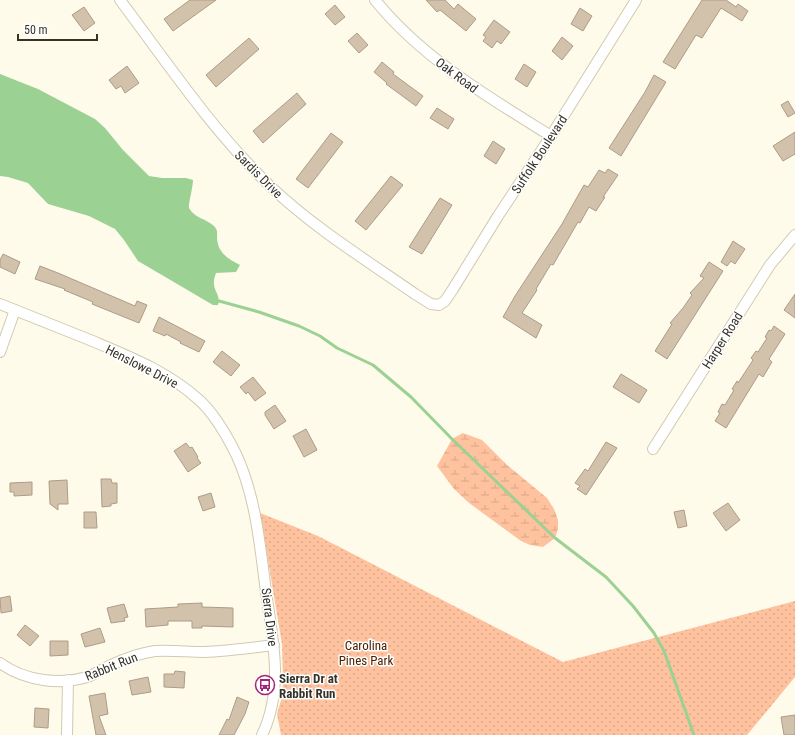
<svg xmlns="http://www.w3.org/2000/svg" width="795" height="735" font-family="'Roboto Condensed',sans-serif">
<defs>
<pattern id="wetland-marsh" width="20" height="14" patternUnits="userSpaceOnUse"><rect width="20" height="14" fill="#ffc29f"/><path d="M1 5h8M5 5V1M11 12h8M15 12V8" fill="none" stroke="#dba789"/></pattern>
<pattern id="park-dots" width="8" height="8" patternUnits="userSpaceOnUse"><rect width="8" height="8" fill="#ffc29f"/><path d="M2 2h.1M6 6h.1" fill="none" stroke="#dba789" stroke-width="1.8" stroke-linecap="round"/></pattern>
</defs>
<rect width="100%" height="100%" fill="#fffbeb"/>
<!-- wetland -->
<polygon fill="url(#wetland-marsh)" points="463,433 482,440 506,464 547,498 554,509 558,520 558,529 555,538 543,547 530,545 521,541 469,503 454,489 437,466 452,439"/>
<!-- park -->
<polygon fill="url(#park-dots)" points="260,513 318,536 563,662 795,601 795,677 747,735 281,735 277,714 282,697 283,681 282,644"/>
<!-- water -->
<path fill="#9cd194" d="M0,74l38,15 57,30 10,9 18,22 26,26 13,2h24l7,2c0,7 -5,25 -4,28 5,10 18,11 25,18 4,4 3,7 3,12 1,15 11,21 23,27l-4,7 -20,1c-7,17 6,20 2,32h-5l-75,-44 -14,-21 -9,-11 -26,-13 -41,-12 -20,-21 -20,-6 -8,-1z"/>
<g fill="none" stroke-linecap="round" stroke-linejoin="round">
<!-- stream -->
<polyline stroke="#9cd194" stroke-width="3" points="219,301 259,312 299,326 320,336 337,348 373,365 411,397 452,439 555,538 606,577 633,606 654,633 664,651 694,735"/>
</g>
<!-- building -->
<g fill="#d2c1ab" stroke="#ad9c87">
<polygon points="190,0 216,0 173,31 164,19"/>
<polygon points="426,0 445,0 454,9 458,4 476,19 466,31 440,10 437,12"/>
<polygon points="702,0 726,0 736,7 738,4 748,11 742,21 721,8 702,38 696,35 675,69 663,62"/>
<polygon points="335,5 345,17 335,25 325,14"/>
<polygon points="84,7 95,23 84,31 72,15"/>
<polygon points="580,8 592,16 583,31 571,24"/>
<polygon points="494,20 510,32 501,44 497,41 492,48 483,41 486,37 483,35"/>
<polygon points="357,33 368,45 359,53 348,41"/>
<polygon points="562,37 573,46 562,60 552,51"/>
<polygon points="249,38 259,49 216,87 206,75"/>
<polygon points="382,62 394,72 393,74 423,96 416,106 386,84 387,83 374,72"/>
<polygon points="524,64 536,72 527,87 515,79"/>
<polygon points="127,66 139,83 125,93 121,86 116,89 109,80"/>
<polygon points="654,75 666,82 621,156 609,148 645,92"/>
<polygon points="297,93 306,104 263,143 253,131"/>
<polygon points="788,101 795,113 788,117 781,105"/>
<polygon points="437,108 454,119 448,129 430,118"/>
<polygon points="795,132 795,154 783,161 773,146"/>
<polygon points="331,133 343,142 308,188 296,179"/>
<polygon points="493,141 505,149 496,164 484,156"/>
<polygon points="608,169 618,175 603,197 605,197 596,211 589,207 580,223 578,222 553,265 551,264 536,289 537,290 522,313 542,325 536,338 503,317 515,296 562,224 584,185 588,187 599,170 605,173"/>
<polygon points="391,176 403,185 366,230 355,221"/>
<polygon points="440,198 452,205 422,254 409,247"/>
<polygon points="733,241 745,249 735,264 731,261 727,266 721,262"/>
<polygon points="3,254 20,262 15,274 0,267 0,260"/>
<polygon points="709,262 723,271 667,359 655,351 672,324 670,323 683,308 692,295 690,293 704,278 700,276"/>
<polygon points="40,266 58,273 135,306 137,301 147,305 139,323 92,304 93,302 64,290 65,289 35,279"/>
<polygon points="795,294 795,318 784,310"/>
<polygon points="159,317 205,341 199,352 180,343 181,342 166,334 165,336 153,331"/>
<polygon points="774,326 785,334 769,359 772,362 763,377 759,374 726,428 715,421 720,413 718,412 722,404 725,405 734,390 732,389 737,381 738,383 753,360 751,358 756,351 758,352 767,338 765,337 769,330 771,331"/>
<polygon points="222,351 240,365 231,376 213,362"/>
<polygon points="621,374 647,390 639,403 613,387"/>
<polygon points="253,377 266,393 255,401 248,392 246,394 240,387"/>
<polygon points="275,405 286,421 274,429 265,415 265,412"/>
<polygon points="306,429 317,450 304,457 293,436"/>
<polygon points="606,442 617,448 586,495 577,489 580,486 575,483 585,469 588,471"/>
<polygon points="186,443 190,448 192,447 198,457 197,458 201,463 188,472 174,451"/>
<polygon points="101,479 111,479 112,483 117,483 117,503 111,504 111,506 102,507"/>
<polygon points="67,480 68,504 58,504 58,510 50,504 49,481"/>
<polygon points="32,482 32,495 14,496 14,492 10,492 10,483"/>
<polygon points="211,493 215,507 203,511 198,497"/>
<polygon points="728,503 740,520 726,531 713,513"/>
<polygon points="684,510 687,526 678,528 674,512"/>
<polygon points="84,512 96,512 97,528 84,528"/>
<polygon points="10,596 12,611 1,613 0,598"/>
<polygon points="202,603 202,607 233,608 233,627 202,626 202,628 192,628 192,621 168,621 168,625 146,627 145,609 178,607 178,604"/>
<polygon points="124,604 128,617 124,618 125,621 111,623 107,608"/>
<polygon points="25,625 39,636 30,646 17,635"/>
<polygon points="100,628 105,642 85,647 81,634"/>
<polygon points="50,641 68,641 68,655 50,656"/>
<polygon points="175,671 185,672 184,688 164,687 164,674 174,674"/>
<polygon points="148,677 151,692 132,695 129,681"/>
<polygon points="105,693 108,714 99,716 106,735 96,735 89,696"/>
<polygon points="237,697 249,702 245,714 234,735 219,735 227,719 229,720"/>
<polygon points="35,708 49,709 48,728 34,727"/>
<polygon points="795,715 795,735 784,735 781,717"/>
</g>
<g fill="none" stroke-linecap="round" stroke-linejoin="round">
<!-- minor casing -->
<g stroke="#d0cab0" stroke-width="12">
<g id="minor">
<path d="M120,0c48,64 92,130 150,186 43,41 96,74 145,108l16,10 8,1 6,-4 8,-12 45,-73 53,-80 85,-136"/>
<path d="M375,0c47,58 113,97 176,136"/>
<path d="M0,304c30,12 60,24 90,36 38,16 77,31 108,59 15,13 29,37 38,55 20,43 24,92 30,138 7,49 18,97 -4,143"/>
<polyline points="0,352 15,310"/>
<polyline points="653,449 770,265 795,235"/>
<path d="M0,663c25,18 61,23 90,13 7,-3 13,-7 19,-10 15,-7 30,-13 46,-15 17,-1 33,1 49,1 23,-1 46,-4 70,-7"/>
<polyline points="67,735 68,680"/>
</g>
</g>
<!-- minor -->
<use href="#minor" stroke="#fff" stroke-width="10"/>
</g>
<!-- icons -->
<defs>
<g id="bus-ring" transform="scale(1)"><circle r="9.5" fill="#fff" stroke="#a1257a" stroke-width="1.5"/><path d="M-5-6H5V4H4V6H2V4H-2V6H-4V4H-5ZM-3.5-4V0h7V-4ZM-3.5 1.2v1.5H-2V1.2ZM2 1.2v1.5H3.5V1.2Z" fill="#a1257a"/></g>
</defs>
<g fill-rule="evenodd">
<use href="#bus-ring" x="265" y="685"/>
</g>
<g text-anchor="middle" stroke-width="3" stroke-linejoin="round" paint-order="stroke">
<!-- street labels -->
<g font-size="13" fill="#353328" stroke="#fff">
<text transform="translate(457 75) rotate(37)" y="5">Oak Road</text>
<text transform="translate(539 154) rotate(-57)" y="5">Suffolk Boulevard</text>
<text transform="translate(259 174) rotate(45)" y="5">Sardis Drive</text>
<text transform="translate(722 340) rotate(-58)" y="5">Harper Road</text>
<text transform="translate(142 366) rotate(27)" y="5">Henslowe Drive</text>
<text transform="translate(270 617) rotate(83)" y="5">Sierra Drive</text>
<text transform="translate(111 666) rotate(-22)" y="5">Rabbit Run</text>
</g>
<!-- park labels -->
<g font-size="13" fill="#4e2201" stroke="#fff">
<text x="366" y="650">Carolina<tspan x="366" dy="15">Pines Park</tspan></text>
</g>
<!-- poi labels -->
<g font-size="13" font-weight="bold" fill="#353328" stroke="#fff" text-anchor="start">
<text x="279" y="683">Sierra Dr at<tspan x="279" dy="15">Rabbit Run</tspan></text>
</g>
</g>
<!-- scale -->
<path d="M18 34v6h79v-6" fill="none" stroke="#353328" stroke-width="2"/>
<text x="24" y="34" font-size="12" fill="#353328" stroke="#ffffff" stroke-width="3" paint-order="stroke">50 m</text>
</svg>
